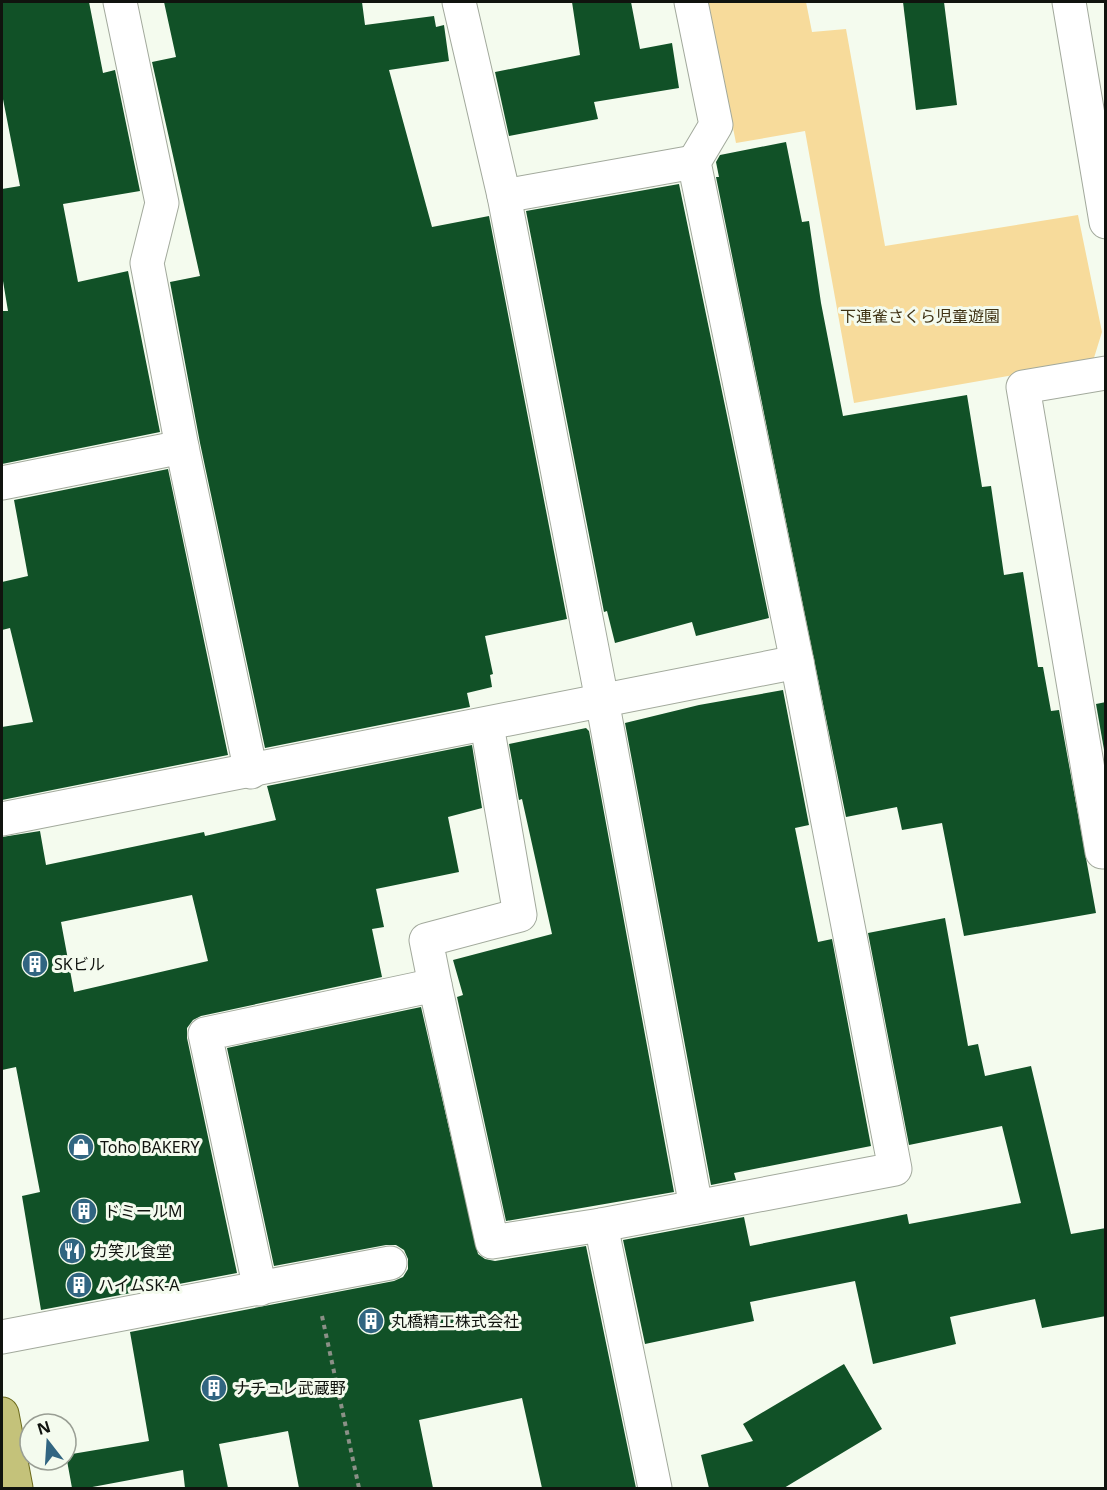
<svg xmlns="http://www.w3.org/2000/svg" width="1107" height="1490" font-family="'Noto Sans','Noto Sans JP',sans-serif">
<rect width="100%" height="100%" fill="#f4fbee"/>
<!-- green -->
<polygon fill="#f7db9b" points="708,2 806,2 812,32 846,29 885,246 1078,215 1102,332 1093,361 854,403 805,131 736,143"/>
<!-- building -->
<g fill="#115127" fill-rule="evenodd">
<polygon points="2,2 89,2 103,73 115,70 140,191 63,204 78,282 128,271 160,432 2,464 2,311 8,311 2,275 2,189 20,186 2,94"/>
<polygon points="164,2 362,2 365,25 434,16 436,27 444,25 449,61 389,70 432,227 489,216 567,619 485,636 493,674 490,675 492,687 467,693 470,707 265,748 200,443 170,282 200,276 152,62 176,57"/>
<polygon points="572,2 631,2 640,49 672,43 679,88 594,102 598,119 509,136 495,72 580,55"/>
<polygon points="903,2 944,2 957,105 916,110"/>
<polygon points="786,142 802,222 809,221 821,303 843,416 967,395 982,487 991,486 1004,575 1023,572 1038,667 1043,667 1051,711 1059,710 1096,913 964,936 942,823 902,830 897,807 846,817 716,177 719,177 716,162 720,155"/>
<polygon points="679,184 769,618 696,636 692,622 615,643 607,611 604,612 526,211"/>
<polygon points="168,469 228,755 2,800 2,727 33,722 10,628 2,630 2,582 28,576 14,500"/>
<polygon points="783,690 809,825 795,828 818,942 832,939 871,1146 734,1173 736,1180 711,1185 625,723 699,705"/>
<polygon points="1106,702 1106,761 1096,704"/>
<polygon points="586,728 589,731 674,1192 506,1221 457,997 463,995 453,960 552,934 522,799 519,800 509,744"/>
<path d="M472,745l10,63 -34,9 11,55 -83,17 8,38 -12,2 10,48 -181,39 -8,4 -6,8v10l50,235 -196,37 -19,-114 18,-4 -24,-125 -14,3v-233l38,-6 6,34 158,-33 1,4 71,-16 -9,-34zM192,895l16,66 -134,31 -13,-70z"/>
<polygon points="945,918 968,1046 978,1044 985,1076 1031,1066 1071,1234 1106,1228 1106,1316 1042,1328 1035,1299 950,1317 956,1344 873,1364 855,1281 750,1302 754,1321 645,1344 623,1240 744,1217 750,1246 907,1214 909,1224 1021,1203 1002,1126 909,1145 868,933"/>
<polygon points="421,1007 478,1254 485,1259 495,1261 586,1246 636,1488 542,1488 522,1398 419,1420 433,1488 299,1488 288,1431 219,1444 228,1488 185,1488 183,1470 87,1488 72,1488 66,1455 149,1441 130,1332 394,1281 403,1277 408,1269 408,1259 404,1250 396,1245 386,1245 274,1266 227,1048"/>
<polygon points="844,1364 882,1429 784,1488 709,1488 701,1455 753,1441 743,1424"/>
</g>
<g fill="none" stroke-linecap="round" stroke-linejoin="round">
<!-- minor casing -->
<g stroke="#a2a99c" stroke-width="35">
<g id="minor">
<polyline points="120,2 162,203 147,263 182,447 251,772"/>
<polyline points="459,2 504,196 602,700 696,1207"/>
<polyline points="1069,2 1106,222"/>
<polyline points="504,196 694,162"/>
<polyline points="1106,373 1023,387 1102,852 1106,851"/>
<polyline points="2,483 182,447"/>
<polyline points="2,819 797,662"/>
<polyline points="435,985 426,940 520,915 487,725"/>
<polyline points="601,1225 655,1488"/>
<polyline points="260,1289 205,1034 435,985 492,1242 601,1225 895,1169 797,662 694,162 716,125 691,2"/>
<polyline points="2,1337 390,1263"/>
</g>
</g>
<!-- major casing -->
<g stroke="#6c6a1b" stroke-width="35">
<polyline id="major" points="2,1414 16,1488"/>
</g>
<!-- path -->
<polyline stroke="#8b9087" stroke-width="4" stroke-dasharray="4.5 4.5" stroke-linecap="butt" points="322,1316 359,1488"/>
<!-- minor -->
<use href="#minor" stroke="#fff" stroke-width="33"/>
<!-- major -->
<use href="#major" stroke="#c4c27a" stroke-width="33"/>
</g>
<!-- icons -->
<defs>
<g id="building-disc" transform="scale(1.35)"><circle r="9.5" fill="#316581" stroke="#f4fbee"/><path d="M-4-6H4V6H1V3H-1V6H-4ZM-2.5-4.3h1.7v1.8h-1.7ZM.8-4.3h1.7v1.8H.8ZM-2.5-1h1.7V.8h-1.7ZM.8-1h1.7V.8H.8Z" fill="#fff"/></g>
<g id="shop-disc" transform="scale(1.35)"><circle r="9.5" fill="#316581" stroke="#f4fbee"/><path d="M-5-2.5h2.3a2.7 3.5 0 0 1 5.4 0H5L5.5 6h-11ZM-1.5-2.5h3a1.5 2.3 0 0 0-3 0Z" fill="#fff"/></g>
<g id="restaurant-disc" transform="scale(1.35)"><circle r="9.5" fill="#316581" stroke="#f4fbee"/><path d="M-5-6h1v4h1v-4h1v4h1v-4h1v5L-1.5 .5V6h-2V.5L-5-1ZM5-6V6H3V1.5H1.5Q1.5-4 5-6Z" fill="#fff"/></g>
</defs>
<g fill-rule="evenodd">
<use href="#building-disc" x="35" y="964"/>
<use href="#shop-disc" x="81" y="1147"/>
<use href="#building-disc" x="84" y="1211"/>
<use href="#restaurant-disc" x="72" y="1251"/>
<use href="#building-disc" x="79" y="1285"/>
<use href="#building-disc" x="371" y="1321"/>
<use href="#building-disc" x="214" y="1388"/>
</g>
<g text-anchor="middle" stroke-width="6" stroke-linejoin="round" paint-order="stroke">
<!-- park labels -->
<g font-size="16" fill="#3f3214" stroke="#f4fbee">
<text x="920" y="322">下連雀さくら児童遊園</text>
</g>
<!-- poi labels -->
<g font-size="16" fill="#10130e" stroke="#f4fbee" text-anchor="start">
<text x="54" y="970">SKビル</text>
<text x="100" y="1153">Toho BAKERY</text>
<text x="104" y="1217">ドミールM</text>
<text x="92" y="1257">カ笑ル食堂</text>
<text x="98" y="1291">ハイムSK-A</text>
<text x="391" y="1327">丸橋精工株式会社</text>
<text x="234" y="1394">ナチュレ武蔵野</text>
</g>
</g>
<!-- border -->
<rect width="1107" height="1490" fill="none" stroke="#10130e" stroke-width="6"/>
<!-- north arrow -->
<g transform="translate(48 1442) rotate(343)"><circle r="28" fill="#f4fbee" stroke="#999e94" stroke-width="1.5"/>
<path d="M0-4.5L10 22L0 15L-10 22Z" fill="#316581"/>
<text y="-9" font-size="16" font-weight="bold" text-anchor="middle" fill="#10130e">N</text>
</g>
</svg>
